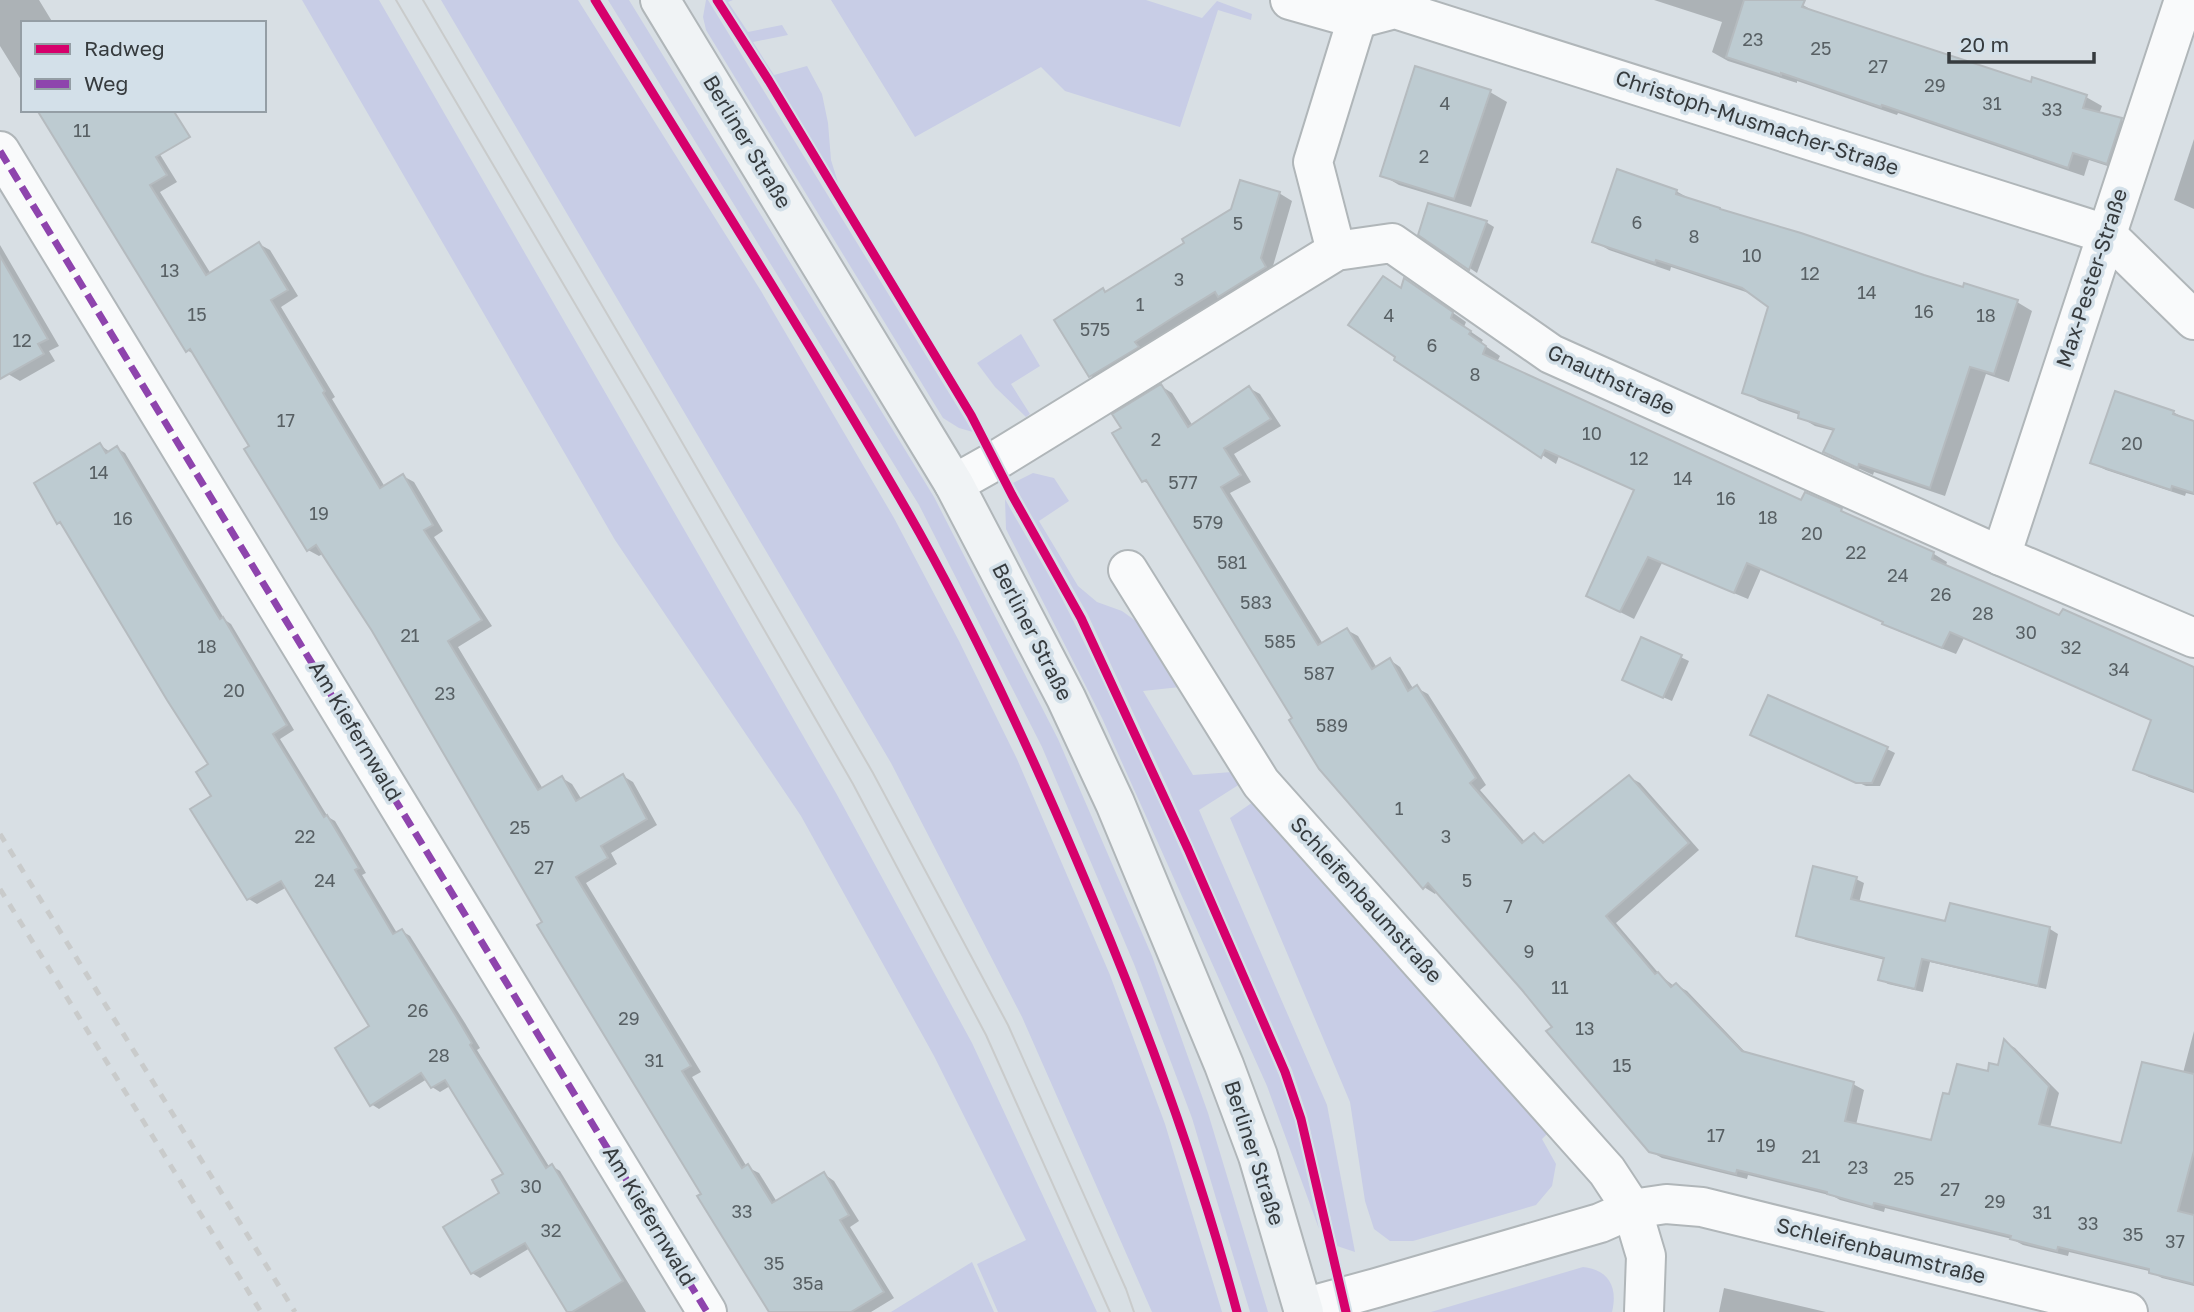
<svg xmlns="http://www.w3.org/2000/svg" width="2194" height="1312" font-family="'Golos Text',sans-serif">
<rect width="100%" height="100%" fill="#d8dfe4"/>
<!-- green -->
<g fill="#c8cde6">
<polygon points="302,0 379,0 836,793 972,1043 1097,1312 998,1312 977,1264 1026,1240 934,1056 801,816 615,540"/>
<polygon points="441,0 578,0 761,291 894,518 959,641 1017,759 1110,975 1165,1124 1222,1312 1152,1312 1022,1017 891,763"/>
<polygon points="608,0 629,0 934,497 1058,739 1152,956 1208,1113 1268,1312 1250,1312 1192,1118 1134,964 1042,747 919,505"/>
<polygon points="706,0 708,0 973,432 959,428 943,418 706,30 703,17"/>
<polygon points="724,0 733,0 728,2 748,32 782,25 788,35 753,42 774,75 807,66 822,94 828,123 831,160 840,189"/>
<polygon points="831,0 1146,0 1202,18 1217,1 1252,14 1251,20 1218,10 1180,127 1065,91 1041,67 915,137"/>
<polygon points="1021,334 1040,366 1011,384 1030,414 1026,417 995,387 977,363"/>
<polygon points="1033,473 1054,478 1069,501 1039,521 1078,586 1097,602 1122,611 1144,627 1180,687 1143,691 1193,775 1232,772 1240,784 1199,810 1327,1105 1355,1252 1337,1246 1307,1116 1292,1070 1167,786 1088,615 1013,483"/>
<path d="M1005,499c23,42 49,82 70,125 74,148 138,300 204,451l16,45 24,109 -52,-143 -165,-368 -96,-189z"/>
<polygon points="1253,802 1551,1130 1542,1139 1556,1164 1552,1186 1536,1205 1413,1241 1390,1241 1374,1229 1365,1201 1350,1102 1230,818"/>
<polygon points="972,1262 994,1312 891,1312"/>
<path d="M1583,1267c26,3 35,20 29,45h-181z"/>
</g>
<!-- shadow -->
<g fill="#0003">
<polygon points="0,0 39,0 53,23 23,23 23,83 0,46"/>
<polygon points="1654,0 1788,0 1803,5 1820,15 2032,84 2086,97 2102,106 2099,114 2121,120 2137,129 2123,171 2089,160 2084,176 1898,113 1897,115 1797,81 1797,83 1728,61 1712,52 1722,22"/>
<polygon points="1490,92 1507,102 1471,207 1399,185 1382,175"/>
<polygon points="39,110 148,135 177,182 160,192 211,274 259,244 270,250 298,296 281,307 335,397 332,399 385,487 403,476 414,482 443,531 434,537 492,626 458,647 543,789 562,778 572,784 582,800 623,776 633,782 657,825 611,853 617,864 586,883 701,1072 692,1077 747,1167 759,1173 777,1202 824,1174 834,1181 859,1221 850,1227 894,1298 871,1312 771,1312 374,630 324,553 319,556 308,550 251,447 195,355 187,350"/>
<polygon points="2194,139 2194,209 2174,200"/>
<polygon points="1676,191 1692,200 1923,277 2017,302 2032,311 2009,382 1986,374 1945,496 1874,472 1873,475 1840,460 1825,451 1834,431 1815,426 1800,417 1800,415 1759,401 1744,392 1770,307 1752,294 1671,267 1670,271 1609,250 1594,241"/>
<polygon points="1279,193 1292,201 1273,266 1278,274 1104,383 1091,376 1103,291 1107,293"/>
<polygon points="1486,222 1494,227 1477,273 1420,234"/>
<polygon points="0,245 59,346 49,351 55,361 20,381 8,374 0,361"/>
<polygon points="1418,288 1466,322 1464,327 1483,340 1481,343 1500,356 1497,362 1802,502 1841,510 1854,519 1934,554 1947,562 1946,565 2060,617 2194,672 2194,793 2149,777 2135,769 2152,721 1964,638 1956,654 1898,631 1885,622 1761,569 1748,599 1662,563 1634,619 1588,596 1635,490 1559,456 1556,464 1396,360 1402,289"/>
<polygon points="1161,386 1172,393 1193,426 1249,388 1260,394 1281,426 1234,454 1251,482 1230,493 1323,644 1347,630 1358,636 1377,668 1390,660 1400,667 1414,690 1417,688 1428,694 1486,785 1480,790 1525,842 1535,835 1547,843 1629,777 1640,783 1699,850 1616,923 1661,976 1674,986 1676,985 1687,991 1748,1055 1853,1084 1864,1090 1856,1125 1932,1142 1950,1096 1999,1067 2005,1042 2015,1048 2059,1093 2050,1128 2122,1145 2183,1073 2194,1031 2194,1286 2162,1278 2149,1271 2069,1252 2068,1256 2023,1245 2012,1239 1885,1208 1884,1212 1840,1200 1833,1196 1748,1175 1747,1179 1662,1158 1650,1151 1554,1027 1437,891 1435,894 1424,887 1294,719 1151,485 1143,481 1123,429"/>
<polygon points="2173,412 2194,423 2194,495 2186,493 2185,496 2106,470 2092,463"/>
<polygon points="100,445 110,452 117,448 125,453 225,620 231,624 294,730 280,739 328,817 335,821 366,873 362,875 397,933 402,931 410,936 465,1023 480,1048 477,1050 550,1168 552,1166 560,1171 646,1312 569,1312 530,1248 480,1278 472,1273 502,1193 505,1175 450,1086 440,1092 432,1087 427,1079 379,1109 371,1104 372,1026 287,887 257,904 249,899 192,810 214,797 211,765 64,526 58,523"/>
<polygon points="1642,639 1689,661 1672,701 1632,684"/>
<polygon points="1760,739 1887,749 1895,753 1880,786 1866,786"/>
<polygon points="1856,879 1864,883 1859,903 1946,923 1951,905 2050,929 2058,934 2046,989 1930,962 1923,992 1888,984 1880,979 1885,960 1806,940 1798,936"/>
<polygon points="1724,1288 1826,1312 1719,1312"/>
</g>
<!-- building -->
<g fill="#bdcbd1" stroke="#b5bbbf" stroke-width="2">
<polygon points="1744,0 1805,0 1802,7 2031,82 2032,77 2087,95 2083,108 2122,118 2107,164 2073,153 2068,168 1882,105 1881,107 1781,73 1781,75 1726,57"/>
<polygon points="1415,66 1491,90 1454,199 1380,176"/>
<polygon points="37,110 173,110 190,137 156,157 167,175 150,185 206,275 259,242 288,290 271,300 325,391 323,393 380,488 403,474 433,525 424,530 482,620 448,641 538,790 562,776 576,801 623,774 647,819 601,846 608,858 576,877 691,1066 682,1071 742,1168 748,1164 772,1203 824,1172 849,1215 840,1220 884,1292 851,1312 769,1312 697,1196 701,1194 537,925 542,922 372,631 316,545 307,551 244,449 249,446 190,349 186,352"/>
<polygon points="1617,169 1677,190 1676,194 1720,208 1720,209 1801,233 1924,275 1963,287 1964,283 2018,300 1994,374 1970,367 1930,488 1859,464 1858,468 1823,452 1834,429 1798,418 1799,412 1742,393 1768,307 1742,288 1656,260 1655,263 1592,242"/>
<polygon points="1240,180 1280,192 1261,258 1266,267 1218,297 1215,292 1174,317 1135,342 1139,347 1089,377 1054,320 1103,288 1105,292 1184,243 1182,239 1231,209"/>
<polygon points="1428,203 1487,221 1469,270 1418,235"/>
<polygon points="0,256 48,339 38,344 44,354 0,379"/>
<polygon points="1383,276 1401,288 1404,278 1453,312 1451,318 1471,331 1469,334 1486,346 1483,354 1801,500 1805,492 1842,508 1841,511 1934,552 1932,559 1973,577 2059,615 2063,609 2194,667 2194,791 2133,770 2151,720 1950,632 1942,648 1882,624 1883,622 1747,563 1734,593 1648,557 1620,612 1586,596 1634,490 1545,450 1541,458 1394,360 1395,357 1348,325"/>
<polygon points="1161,384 1188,427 1249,386 1271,419 1224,448 1241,475 1221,487 1318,645 1347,628 1372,669 1390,658 1408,691 1417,685 1476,778 1470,783 1522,843 1534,833 1543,843 1629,775 1689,843 1606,916 1655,974 1658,972 1671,987 1676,983 1742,1051 1854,1082 1845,1121 1931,1140 1943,1093 1949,1094 1957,1064 1988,1071 1989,1063 1998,1065 2004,1039 2049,1086 2039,1124 2121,1143 2142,1062 2194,1074 2194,1151 2178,1211 2194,1215 2194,1284 2149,1273 2149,1269 2058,1247 2057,1251 2010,1239 2011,1236 1874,1203 1873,1207 1827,1194 1827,1192 1737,1170 1736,1174 1649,1152 1546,1031 1552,1027 1522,990 1428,883 1423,889 1319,769 1289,720 1292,718 1170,519 1146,480 1142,482 1112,433 1121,428 1112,414"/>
<polygon points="2115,391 2174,411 2173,414 2194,421 2194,493 2172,486 2171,490 2090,463"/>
<polygon points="100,443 106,453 117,446 188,567 220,619 223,617 269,694 287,725 273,734 324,817 327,815 359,868 355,870 393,934 402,929 456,1016 472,1043 470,1045 546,1168 552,1164 623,1281 572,1312 567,1312 525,1243 471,1274 443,1227 499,1193 492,1180 503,1174 445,1080 431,1088 421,1073 370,1106 335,1048 369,1026 281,881 247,900 190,809 211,796 196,772 208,764 167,700 60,522 57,524 34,483"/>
<polygon points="1641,637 1682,655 1663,698 1622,680"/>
<polygon points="1768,695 1888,747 1872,783 1856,783 1750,735"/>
<polygon points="1813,866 1857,877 1851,899 1945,921 1950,903 2050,927 2038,986 1922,959 1915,989 1878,980 1884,958 1796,936"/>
</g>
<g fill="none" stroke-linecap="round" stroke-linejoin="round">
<!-- minor casing -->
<g stroke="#b0b6b9" stroke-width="42">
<g id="minor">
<polyline points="1290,0 1357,19 1395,9 2106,234 2194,320"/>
<polyline points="0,151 707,1312"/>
<polyline points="1336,251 1313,162 1357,19"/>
<polyline points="954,484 995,461 1336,251 1392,243 1551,354 2001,556 2194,638"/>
<polyline points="2001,556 2184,0"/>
<polyline points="1128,570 1261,783 1607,1171 1632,1209 1646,1256 1644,1312"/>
<polyline points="1303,1308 1376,1288 1600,1223 1632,1209 1666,1204 1702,1207 2128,1312"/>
</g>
</g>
<!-- secondary casing -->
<g stroke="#b0b6b9" stroke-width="42">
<polyline id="secondary" points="660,0 954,484 1066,698 1115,803 1224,1065 1258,1156 1304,1312"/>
</g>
<!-- minor -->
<use href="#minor" stroke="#f9fafb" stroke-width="38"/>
<!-- secondary -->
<use href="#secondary" stroke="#f0f3f5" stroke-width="38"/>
<!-- tram -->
<g stroke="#c9cbcb" stroke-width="2">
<polyline points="396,0 644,421 853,784 986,1035 1110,1312"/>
<polyline points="423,0 664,411 873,773 1008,1025 1126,1289 1134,1312"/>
</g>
<!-- rail -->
<g stroke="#c9cbcb" stroke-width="5" stroke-dasharray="9 9" stroke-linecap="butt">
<polyline points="0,834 295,1312"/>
<polyline points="0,889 261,1312"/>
</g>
<!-- quiet -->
<polyline stroke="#8e44ad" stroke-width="7" stroke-dasharray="14 7" stroke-linecap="butt" points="0,151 707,1312"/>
<!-- cycleway casing -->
<g stroke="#d3e0e9" stroke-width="13">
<g id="cycleway">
<path d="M595,0c104,169 212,337 311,509 65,113 120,232 171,352 63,147 119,296 160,451"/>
<polyline points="717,0 769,81 971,415 1012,495 1081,618 1188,849 1285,1072 1301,1119 1346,1312"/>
</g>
</g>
<!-- cycleway -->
<use href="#cycleway" stroke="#d6006c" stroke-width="9"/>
</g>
<g text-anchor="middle" stroke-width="7" stroke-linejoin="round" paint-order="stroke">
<!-- number labels -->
<g font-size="18" fill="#586064">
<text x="1753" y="46">23</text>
<text x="1821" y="55">25</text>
<text x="1878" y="73">27</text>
<text x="1935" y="92">29</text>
<text x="1445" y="110">4</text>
<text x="1992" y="110">31</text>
<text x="2052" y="116">33</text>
<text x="82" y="137">11</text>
<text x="1424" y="163">2</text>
<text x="1637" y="229">6</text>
<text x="1238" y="230">5</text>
<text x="1694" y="243">8</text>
<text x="1752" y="262">10</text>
<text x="170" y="277">13</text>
<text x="1810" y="280">12</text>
<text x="1179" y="286">3</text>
<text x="1867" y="299">14</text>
<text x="1140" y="311">1</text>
<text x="1924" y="318">16</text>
<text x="197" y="321">15</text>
<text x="1389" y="322">4</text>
<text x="1986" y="322">18</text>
<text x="1095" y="336">575</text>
<text x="22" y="347">12</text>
<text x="1432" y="352">6</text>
<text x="1475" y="381">8</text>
<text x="286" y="427">17</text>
<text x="1592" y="440">10</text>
<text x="1156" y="446">2</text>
<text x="2132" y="450">20</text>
<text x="1639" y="465">12</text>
<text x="99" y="479">14</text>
<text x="1683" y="485">14</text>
<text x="1183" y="489">577</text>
<text x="1726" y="505">16</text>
<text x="319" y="520">19</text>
<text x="1768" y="524">18</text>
<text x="123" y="525">16</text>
<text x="1208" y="529">579</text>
<text x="1812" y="540">20</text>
<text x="1856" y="559">22</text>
<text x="1232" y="569">581</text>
<text x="1898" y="582">24</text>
<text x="1941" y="601">26</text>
<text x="1256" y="609">583</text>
<text x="1983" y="620">28</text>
<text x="2026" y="639">30</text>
<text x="410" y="642">21</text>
<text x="1280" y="648">585</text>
<text x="207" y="653">18</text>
<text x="2071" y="654">32</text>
<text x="2119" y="676">34</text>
<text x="1319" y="680">587</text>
<text x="234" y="697">20</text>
<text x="445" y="700">23</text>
<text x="1332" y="732">589</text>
<text x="1399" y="815">1</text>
<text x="520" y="834">25</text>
<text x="305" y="843">22</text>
<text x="1446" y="843">3</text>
<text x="544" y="874">27</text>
<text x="325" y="887">24</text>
<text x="1467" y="887">5</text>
<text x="1508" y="913">7</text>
<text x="1529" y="958">9</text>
<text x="1560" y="994">11</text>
<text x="418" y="1017">26</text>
<text x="629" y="1025">29</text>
<text x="1585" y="1035">13</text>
<text x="439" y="1062">28</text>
<text x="654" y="1067">31</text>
<text x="1622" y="1072">15</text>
<text x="1716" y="1142">17</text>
<text x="1766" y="1152">19</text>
<text x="1811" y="1163">21</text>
<text x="1858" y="1174">23</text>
<text x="1904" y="1185">25</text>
<text x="531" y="1193">30</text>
<text x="1950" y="1196">27</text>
<text x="1995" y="1208">29</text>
<text x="742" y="1218">33</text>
<text x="2042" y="1219">31</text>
<text x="2088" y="1230">33</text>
<text x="551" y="1237">32</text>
<text x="2133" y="1241">35</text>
<text x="2175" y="1248">37</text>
<text x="774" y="1270">35</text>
<text x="808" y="1290">35a</text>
</g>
<!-- street labels -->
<g font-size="21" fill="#363b3e" stroke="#d3e0e9">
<text transform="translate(1757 123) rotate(18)" y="7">Christoph-Musmacher-Straße</text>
<text transform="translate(747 142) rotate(59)" y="7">Berliner Straße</text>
<text transform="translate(2092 278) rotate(-72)" y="7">Max-Pester-Straße</text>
<text transform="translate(1611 380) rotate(25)" y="7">Gnauthstraße</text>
<text transform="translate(1032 632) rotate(63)" y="7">Berliner Straße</text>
<text transform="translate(355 731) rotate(59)" y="7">Am Kiefernwald</text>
<text transform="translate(1366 900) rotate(48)" y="7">Schleifenbaumstraße</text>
<text transform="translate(1254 1153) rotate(72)" y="7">Berliner Straße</text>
<text transform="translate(649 1216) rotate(59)" y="7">Am Kiefernwald</text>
<text transform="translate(1881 1251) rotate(14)" y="7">Schleifenbaumstraße</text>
</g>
</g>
<!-- legend -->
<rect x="21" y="21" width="245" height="91" fill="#d3e0e9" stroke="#949ea5" stroke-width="2"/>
<rect x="35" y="44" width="35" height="10" fill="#d6006c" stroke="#949ea5" stroke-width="2"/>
<text x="84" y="56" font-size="21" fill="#363b3e">Radweg</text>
<rect x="35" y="79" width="35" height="10" fill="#8e44ad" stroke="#949ea5" stroke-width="2"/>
<text x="84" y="91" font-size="21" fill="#363b3e">Weg</text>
<!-- scale -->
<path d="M1949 52v10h145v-10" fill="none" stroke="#363b3e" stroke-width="3.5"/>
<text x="1960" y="52" font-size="21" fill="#363b3e" stroke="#d3e0e9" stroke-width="5" paint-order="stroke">20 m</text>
</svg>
